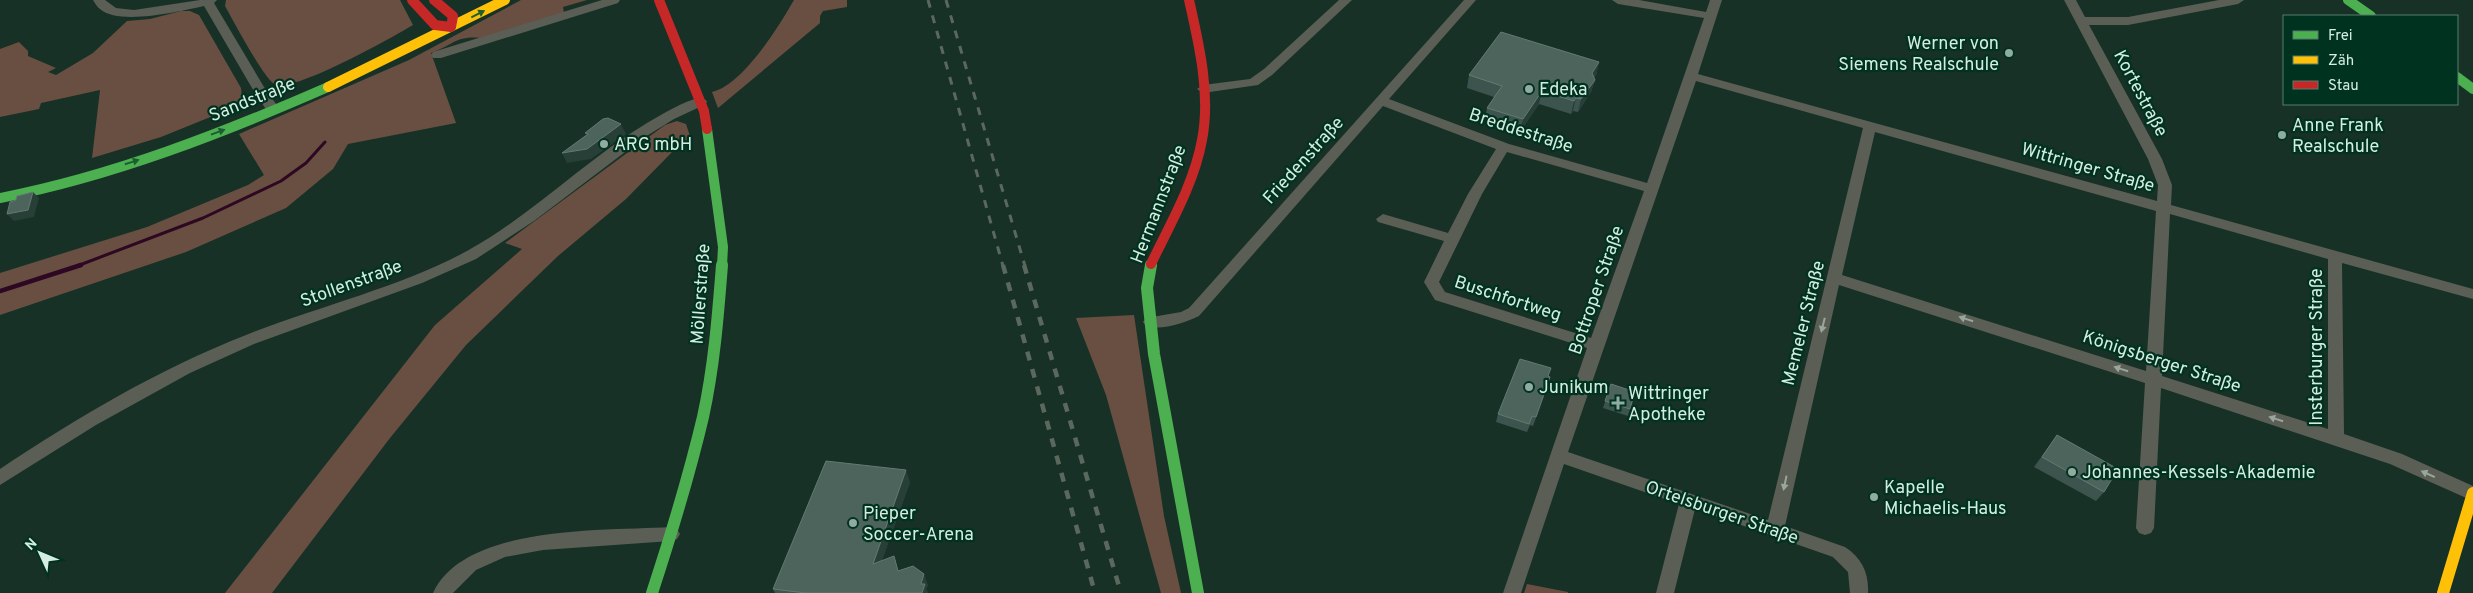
<svg xmlns="http://www.w3.org/2000/svg" width="2473" height="593" font-family="Overpass,sans-serif">
<rect width="100%" height="100%" fill="#173127"/>
<!-- green -->
<g fill="#694f42">
<path d="M226,0h174l13,25c-18,11 -123,70 -139,59 -12,-9 -40,-62 -49,-78z"/>
<path d="M521,0h66l-24,7 1,6 -84,25c-23,-3 -29,8 -49,15l25,70 -108,21 -15,25 -47,39 -100,44 -186,63v-42l147,-46 101,-42 16,-10 -25,-41 170,-74z"/>
<path d="M794,0h53v7l-24,4 -3,5v7l-102,85 -6,-16c31,-7 67,-66 82,-92z"/>
<polygon points="181,11 190,11 199,15 241,88 242,98 235,107 161,137 92,158 100,90 41,103 39,109 0,117 0,49 19,42 28,51 28,56 56,68 48,72 56,75 93,53 127,21 150,19"/>
<polygon points="677,121 686,124 691,139 679,145 626,199 558,256 466,345 390,438 272,593 225,593 435,325 522,249 505,243 665,125"/>
<polygon points="1134,315 1164,516 1181,593 1161,593 1106,395 1076,318"/>
<polygon points="1527,584 1568,592 1568,593 1524,593"/>
</g>
<g fill="none" stroke-linecap="round" stroke-linejoin="round">
<!-- stream-far1 -->
<polyline stroke="#2e0823" stroke-width="3" points="77,266 203,218 281,181 306,163 325,142"/>
<!-- stream -->
<polyline stroke="#2e0823" stroke-width="4.5" points="0,291 81,265"/>
<!-- street -->
<g fill="#5a5e55" fill-rule="evenodd">
<path d="M93,0h12l11,8 18,2 66,-10h17l-3,3 50,84 17,24 -7,4 -5,-1 -17,-26 -48,-82c-23,5 -85,20 -104,3 -3,-2 -5,-6 -7,-9z"/>
<polygon points="602,0 620,0 618,3 441,58 433,58 431,55 433,52"/>
<polygon points="1339,0 1352,0 1272,75 1258,85 1203,93 1197,89 1203,85 1250,79 1264,69"/>
<path d="M1464,0h12l-87,99 120,45 138,39 57,-165 -86,-14 -6,-4h27l67,12 4,-12h12l-24,74 459,127 1,-16 -10,-26 -84,-159h12l9,17h43l91,-17h25l-6,4 -110,21h-39l73,134 10,26 -1,20 302,84v10l-131,-36 2,171 58,20 71,32v15l-83,-37 -229,-76 -7,140 -3,5 -6,2 -6,-2 -3,-5 9,-145 -306,-98 -54,241 60,21c17,11 24,26 23,46h-18l-2,-21 -15,-15 -138,-48 -21,84h-18l23,-89 -115,-40 -43,129h-18l84,-245 -152,-48 -11,-18 20,-41 -66,-19 -2,-3 7,-5 65,19 20,-39 28,-45 -113,-43 -184,210c-14,7 -38,15 -53,10l-3,-4 3,-4 35,-6 8,-4zM1696,81l167,47 -95,392 -200,-68zM1875,132l281,79 -10,160 -304,-96zM1507,152l137,39 -53,147 -146,-46 -6,-10 43,-88zM2170,214l158,45v170l-166,-53z"/>
<path d="M701,97l6,4 -1,3 -32,15 -29,18 -111,84 -58,38 -54,24 -168,61 -64,29 -94,52 -96,60v-16c78,-52 159,-100 246,-134 73,-29 152,-47 221,-84 65,-36 117,-90 180,-128 17,-10 35,-21 54,-26z"/>
<path d="M671,527l6,2 3,5 -3,5 -6,2 -128,9 -38,7 -29,13 -23,23h-20c32,-69 173,-62 238,-66z"/>
</g>
<!-- fast-far1 -->
<g stroke="#4caf50" stroke-width="10">
<polyline points="2348,0 2371,16"/>
<polyline points="2457,77 2473,89"/>
<polyline points="707,129 723,247 722,266"/>
<path d="M0,198c113,-22 223,-65 328,-111"/>
<polyline points="1151,266 1151,264"/>
</g>
<!-- fast -->
<g stroke="#4caf50" stroke-width="12">
<polyline points="1151,265 1147,288 1154,354 1198,593"/>
<path d="M652,593c19,-58 37,-117 51,-176 11,-50 15,-101 19,-152"/>
</g>
<!-- slow-far1 -->
<polyline stroke="#ffc107" stroke-width="10" points="328,87 505,0"/>
<!-- slow -->
<polyline stroke="#ffc107" stroke-width="12" points="2443,593 2473,493"/>
<!-- jam -->
<g stroke="#c62828" stroke-width="10">
<polyline points="412,0 435,25 451,27 453,16 434,0"/>
<polyline points="659,0 704,111 707,129"/>
<path d="M1151,264c19,-40 43,-80 51,-124 9,-45 -3,-96 -13,-140"/>
</g>
<!-- rail-far1 -->
<g stroke="#5b685e" stroke-width="3" stroke-dasharray="8 8" stroke-linecap="butt">
<polyline points="928,0 1003,266"/>
<polyline points="946,0 1025,266"/>
</g>
<!-- rail -->
<g stroke="#5b685e" stroke-width="4.5" stroke-dasharray="9 9" stroke-linecap="butt">
<polyline points="1003,265 1095,593"/>
<polyline points="1024,265 1121,593"/>
</g>
</g>
<!-- wall -->
<g fill="#3c544d">
<polygon points="1599,62 1596,75 1594,78 1595,80 1591,92 1578,112 1573,111 1571,114 1539,104 1520,132 1485,120 1487,108 1494,97 1467,88 1469,75"/>
<polygon points="1549,376 1548,385 1533,426 1530,425 1527,432 1496,422 1498,414"/>
<polygon points="1611,384 1635,392 1628,416 1603,408"/>
<polygon points="2057,435 2104,492 2096,501 2034,467"/>
<polygon points="910,482 882,560 899,571 928,585 926,589 928,593 775,593 773,589"/>
</g>
<!-- shaded-wall -->
<g fill="#273f37">
<polygon points="1599,62 1596,75 1589,86 1592,73"/>
<polygon points="1595,80 1591,92 1578,112 1581,99"/>
<polygon points="1542,91 1539,104 1520,132 1523,119"/>
<polygon points="1576,98 1573,111 1571,114 1574,101"/>
<polygon points="621,124 626,134 591,159 567,163 562,153"/>
<polygon points="33,192 39,198 34,217 14,221 7,214"/>
<polygon points="1550,377 1548,385 1533,426 1536,417"/>
<polygon points="906,470 910,482 877,575 873,564"/>
<polygon points="924,574 928,585 926,589 928,593 922,593 921,584"/>
</g>
<!-- building -->
<g fill="#4d645d" stroke="#627a72">
<polygon points="1501,32 1599,62 1592,73 1595,80 1581,99 1576,98 1574,101 1542,91 1523,119 1487,108 1502,86 1469,75"/>
<polygon points="608,118 621,124 587,149 562,153 588,134 585,133 603,119"/>
<polygon points="33,192 28,210 7,214 10,202 16,200 17,196"/>
<polygon points="1520,359 1551,368 1548,376 1550,377 1536,417 1532,416 1529,424 1498,414"/>
<polygon points="1611,384 1635,392 1630,409 1605,401"/>
<polygon points="2057,435 2118,469 2104,492 2042,457"/>
<polygon points="826,461 906,470 873,564 894,556 898,571 913,566 924,574 921,584 925,584 922,593 806,593 773,589"/>
</g>
<!-- one-way arrows -->
<defs><path id="oneway-solid" d="M-6-.8H1V-3.2L6.5 0L1 3.2V.8H-6Z" transform="scale(1.25)"/></defs>
<g fill="#1b5e31">
<use href="#oneway-solid" transform="translate(478 14) rotate(-27)"/>
<use href="#oneway-solid" transform="translate(218 132) rotate(-20)"/>
<use href="#oneway-solid" transform="translate(132 162) rotate(-17)"/>
</g>
<g fill="#98a69b">
<use href="#oneway-solid" transform="translate(1966 319) rotate(-162)"/>
<use href="#oneway-solid" transform="translate(1823 325) rotate(104)"/>
<use href="#oneway-solid" transform="translate(2121 369) rotate(-162)"/>
<use href="#oneway-solid" transform="translate(2276 419) rotate(-162)"/>
<use href="#oneway-solid" transform="translate(2428 474) rotate(-156)"/>
<use href="#oneway-solid" transform="translate(1785 483) rotate(102)"/>
</g>
<!-- markers -->
<g fill="#92aba0" stroke="#003220" stroke-width="2">
<circle cx="2009" cy="53" r="5"/>
<circle cx="1529" cy="89" r="5"/>
<circle cx="2282" cy="135" r="5"/>
<circle cx="604" cy="144" r="5"/>
<circle cx="1529" cy="387" r="5"/>
<path d="M1615.5 395.5h5v5h5v5h-5v5h-5v-5h-5v-5h5z"/>
<circle cx="2072" cy="472" r="5"/>
<circle cx="1874" cy="497" r="5"/>
<circle cx="853" cy="523" r="5"/>
</g>
<g text-anchor="middle" stroke-width="4.5" stroke-linejoin="round" paint-order="stroke">
<!-- poi labels -->
<g font-size="18" fill="#d5ede1" stroke="#003220" text-anchor="start">
<text x="1999" y="49" text-anchor="end">Werner von<tspan x="1999" dy="21">Siemens Realschule</tspan></text>
<text x="1539" y="95">Edeka</text>
<text x="2292" y="131">Anne Frank<tspan x="2292" dy="21">Realschule</tspan></text>
<text x="614" y="150">ARG mbH</text>
<text x="1539" y="393">Junikum</text>
<text x="1628" y="399">Wittringer<tspan x="1628" dy="21">Apotheke</tspan></text>
<text x="2082" y="478">Johannes-Kessels-Akademie</text>
<text x="1884" y="493">Kapelle<tspan x="1884" dy="21">Michaelis-Haus</tspan></text>
<text x="863" y="519">Pieper<tspan x="863" dy="21">Soccer-Arena</tspan></text>
</g>
<!-- street labels -->
<g font-size="18" fill="#d5ede1" stroke="#003220">
<text transform="translate(2141 93) rotate(62)" y="6">Kortestraße</text>
<text transform="translate(252 99) rotate(-22)" y="6">Sandstraße</text>
<text transform="translate(1521 130) rotate(18)" y="6">Breddestraße</text>
<text transform="translate(1303 160) rotate(-48)" y="6">Friedenstraße</text>
<text transform="translate(2088 167) rotate(16)" y="6">Wittringer Straße</text>
<text transform="translate(1158 204) rotate(-69)" y="6">Hermannstraße</text>
<text transform="translate(351 283) rotate(-20)" y="6">Stollenstraße</text>
<text transform="translate(1596 290) rotate(-71)" y="6">Bottroper Straße</text>
<text transform="translate(700 294) rotate(-86)" y="6">Möllerstraße</text>
<text transform="translate(1508 298) rotate(18)" y="6">Buschfortweg</text>
<text transform="translate(1803 323) rotate(-76)" y="6">Memeler Straße</text>
<text transform="translate(2316 347) rotate(-90)" y="6">Insterburger Straße</text>
<text transform="translate(2162 361) rotate(18)" y="6">Königsberger Straße</text>
<text transform="translate(1722 512) rotate(19)" y="6">Ortelsburger Straße</text>
</g>
</g>
<!-- legend -->
<rect x="2283" y="15" width="175" height="90" fill="#003220" stroke="#557d6d"/>
<rect x="2293" y="31" width="25" height="8" fill="#4caf50" stroke="#557d6d"/>
<text x="2328" y="40" font-size="15" fill="#d5ede1">Frei</text>
<rect x="2293" y="56" width="25" height="8" fill="#ffc107" stroke="#557d6d"/>
<text x="2328" y="65" font-size="15" fill="#d5ede1">Zäh</text>
<rect x="2293" y="81" width="25" height="8" fill="#c62828" stroke="#557d6d"/>
<text x="2328" y="90" font-size="15" fill="#d5ede1">Stau</text>
<!-- north arrow -->
<g transform="translate(40 553) rotate(314)" stroke="#003220" stroke-width="4" paint-order="stroke">
<path d="M0-4L9 19L0 12L-9 19Z" fill="#d5ede1"/>
<text y="-8" font-size="14" font-weight="bold" text-anchor="middle" fill="#d5ede1">N</text>
</g>
</svg>
